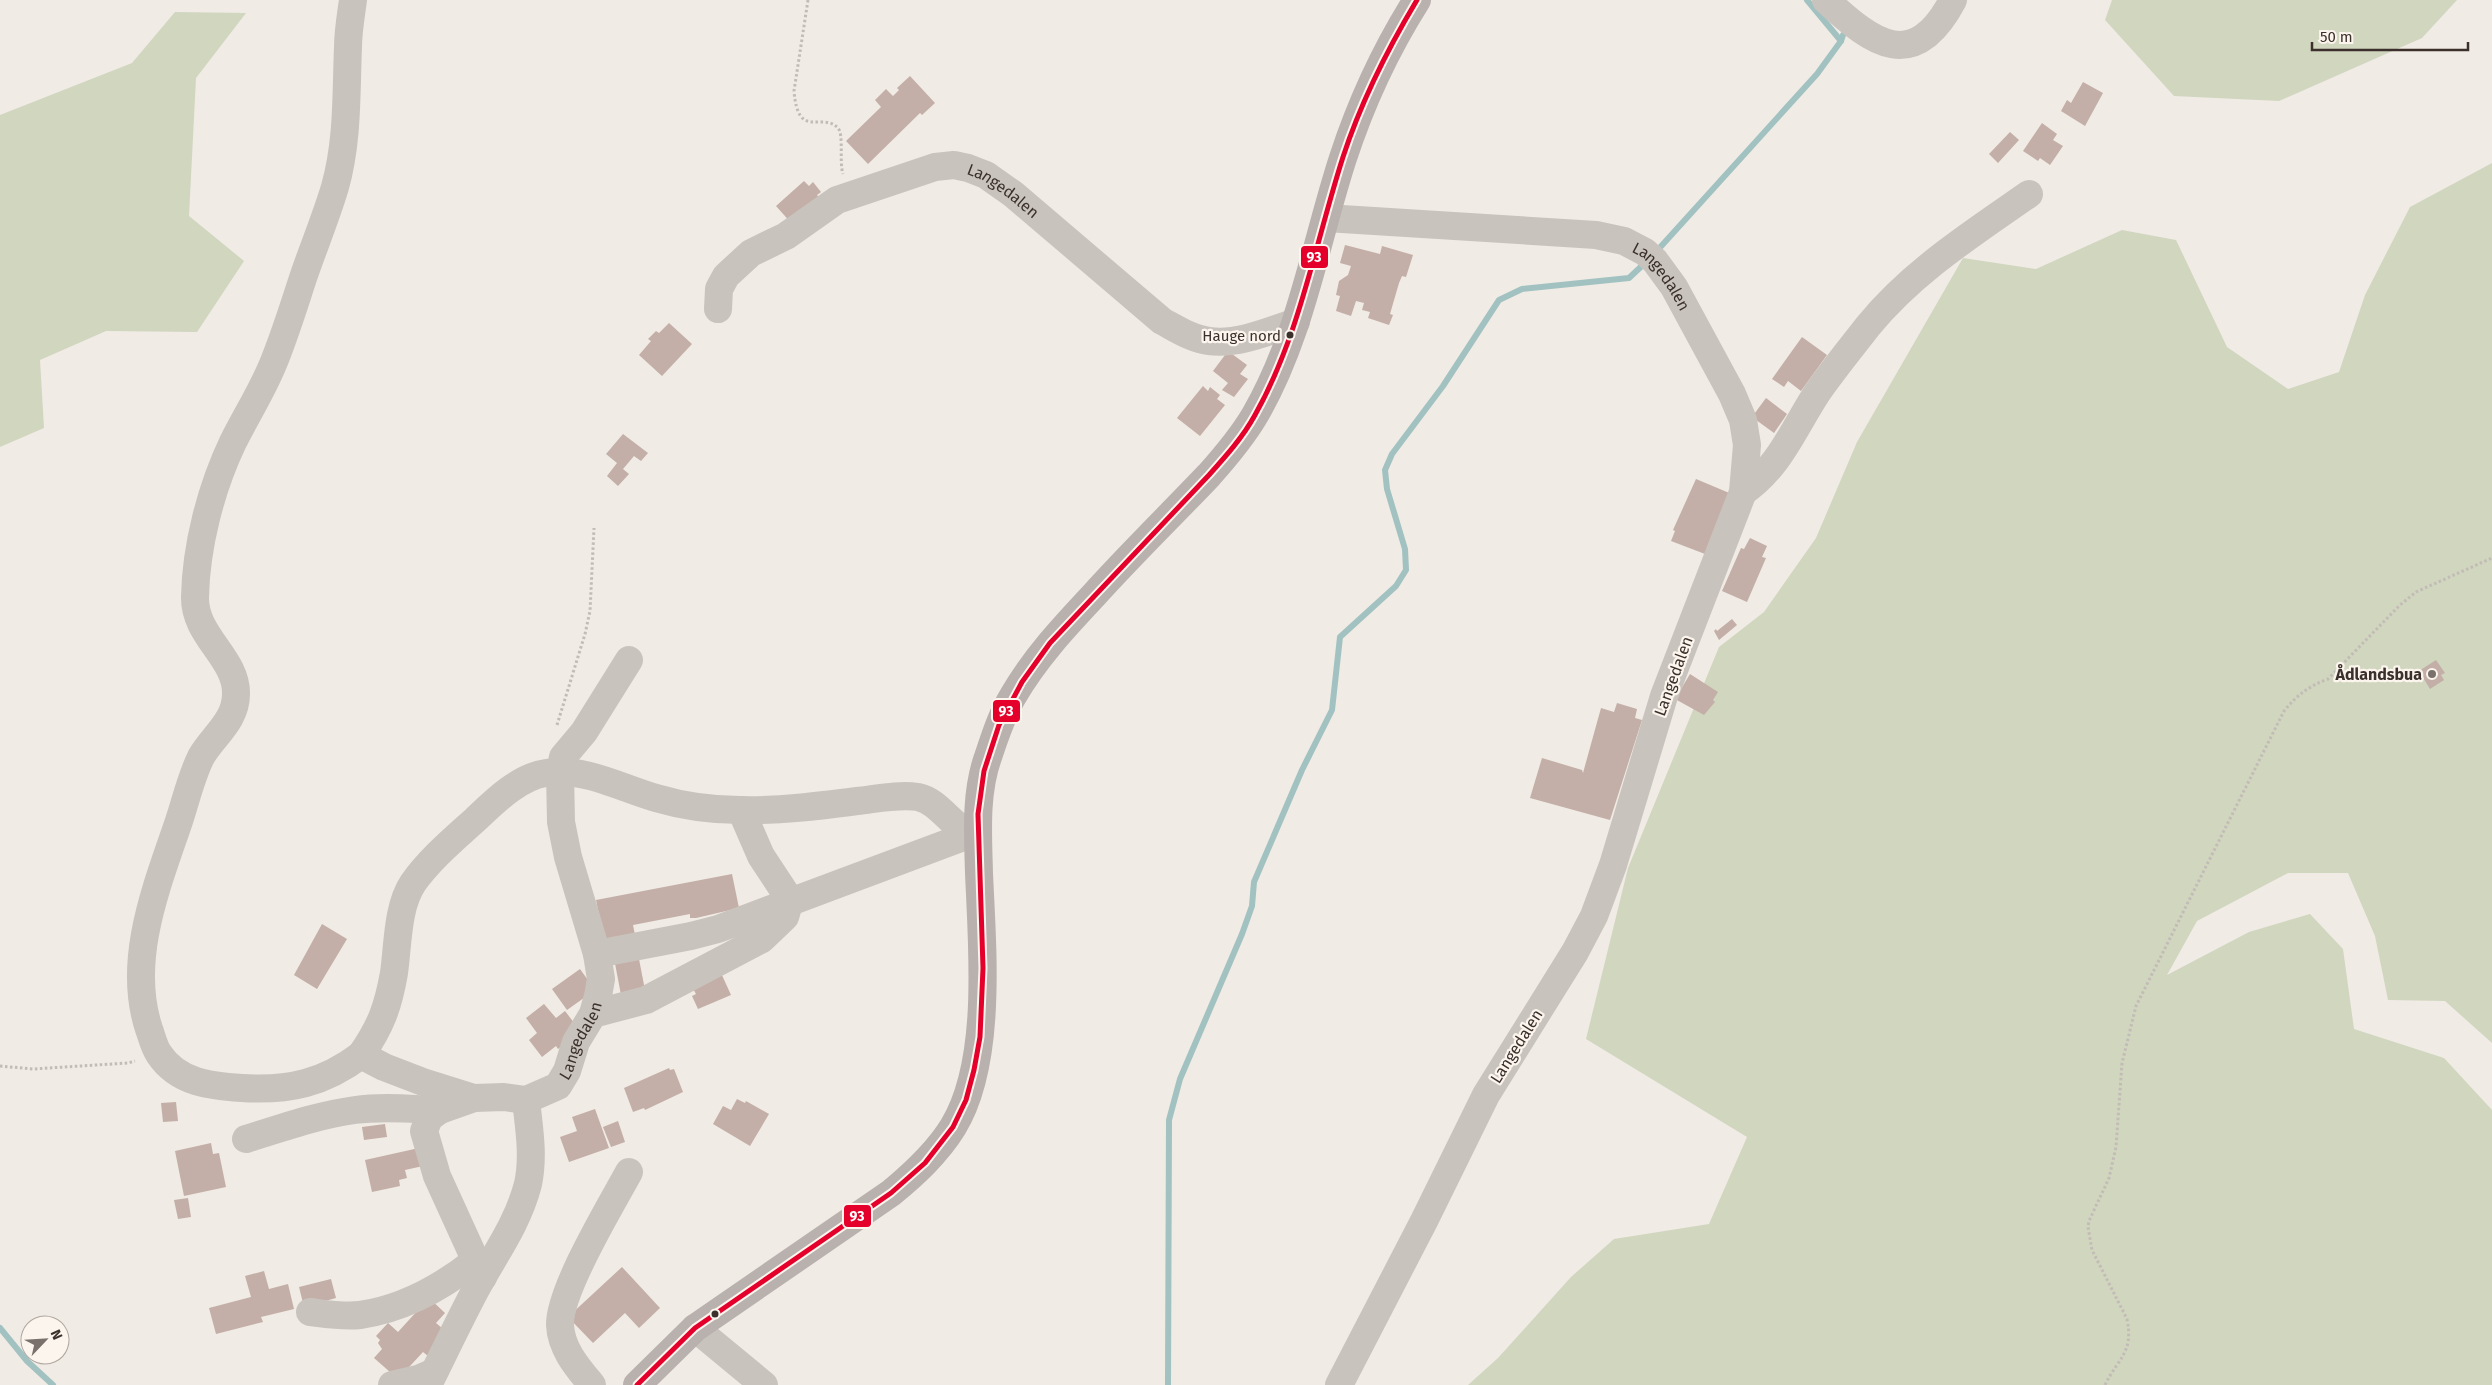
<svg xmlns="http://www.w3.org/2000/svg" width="2492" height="1385" font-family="'Fira Sans',sans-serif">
<rect width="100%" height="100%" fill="#f0ebe5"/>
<!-- green -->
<g fill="#d1d6bf">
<polygon points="2112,0 2457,0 2422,38 2279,101 2174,96 2105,20"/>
<polygon points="175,12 246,13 196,78 189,216 244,261 197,332 106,331 40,360 44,428 0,447 0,115 132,63"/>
<polygon points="2492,163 2492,1043 2445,1001 2388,1000 2375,936 2348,873 2288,873 2197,921 2167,975 2249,932 2310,914 2343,949 2354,1029 2444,1058 2492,1110 2492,1385 1468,1385 1498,1358 1571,1277 1614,1239 1709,1224 1747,1137 1586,1039 1628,868 1719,647 1764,612 1816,538 1857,442 1963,258 2036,269 2122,230 2176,240 2227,347 2288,389 2339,372 2365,295 2410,207"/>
</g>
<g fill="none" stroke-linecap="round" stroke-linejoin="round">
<!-- stream -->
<g stroke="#a1c2c1" stroke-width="6">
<polyline points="1807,0 1841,41"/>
<polyline points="1655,253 1817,74 1841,41 1843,35"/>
<polyline points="0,1328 27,1361 53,1385"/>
<polyline points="1168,1385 1169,1120 1180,1079 1242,934 1252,906 1254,882 1302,770 1332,710 1340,637 1396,586 1406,570 1405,549 1387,489 1385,470 1392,454 1443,386 1499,300 1522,289 1629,278 1646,262"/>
</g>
</g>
<!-- building -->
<g fill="#c3afa7">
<polygon points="910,76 935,103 922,115 920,113 868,164 846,141 881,107 875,100 886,89 893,96 899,90 897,88"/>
<polygon points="2083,82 2103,93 2085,126 2061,111 2067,100 2071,103"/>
<polygon points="2042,123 2057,134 2053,140 2063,146 2050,165 2040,158 2038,161 2023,151"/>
<polygon points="2010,132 2019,140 1998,163 1989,154"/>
<polygon points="804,181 809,186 813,182 821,192 817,195 821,200 793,225 776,206"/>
<polygon points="1345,245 1380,254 1382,246 1413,255 1406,277 1402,276 1399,283 1390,314 1393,315 1389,325 1368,318 1370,312 1362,310 1364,303 1356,301 1351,316 1336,311 1340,296 1336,295 1339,281 1348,275 1351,266 1340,263"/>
<polygon points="669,323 692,344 662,376 639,355 651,341 648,339 656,331 659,333"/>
<polygon points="1802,337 1827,355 1801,391 1788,381 1784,387 1772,379"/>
<polygon points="1228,351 1247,365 1240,374 1248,379 1234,397 1222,390 1228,383 1213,371"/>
<polygon points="1203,386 1208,391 1210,387 1220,395 1217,399 1225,405 1200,436 1177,418"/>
<polygon points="1766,398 1787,414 1774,433 1752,417"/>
<polygon points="623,434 648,453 641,461 634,456 623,469 629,474 618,486 607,476 617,463 606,454"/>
<polygon points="1696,479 1734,495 1705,554 1671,541 1675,531 1673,530"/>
<polygon points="1750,538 1767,546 1762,557 1766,558 1747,602 1722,591 1741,548 1744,549"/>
<polygon points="1732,619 1737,625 1719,640 1714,631 1716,629 1717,631"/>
<polygon points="2436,660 2445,673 2441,675 2444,680 2430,689 2419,671"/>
<polygon points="1690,674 1718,692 1713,700 1715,702 1704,715 1675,699"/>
<polygon points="1617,703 1637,709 1635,718 1642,720 1610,820 1530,798 1542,758 1582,770 1583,773 1601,708 1614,712"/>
<polygon points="732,874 739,908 696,918 690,918 690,914 633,925 635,935 604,939 596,900"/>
<polygon points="322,924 347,939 317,989 294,975"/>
<polygon points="638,954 645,990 621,995 614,958"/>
<polygon points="580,969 595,990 567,1010 552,989"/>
<polygon points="721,973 731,995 698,1009 692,996 696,994 692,987"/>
<polygon points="544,1004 556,1018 565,1011 578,1028 569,1041 558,1049 556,1046 542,1057 529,1040 537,1033 526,1018"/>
<polygon points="669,1068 670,1070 674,1069 683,1092 645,1110 644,1108 633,1112 624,1088"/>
<polygon points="737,1099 745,1103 746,1101 769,1114 750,1146 713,1124 723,1106 731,1110"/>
<polygon points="176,1102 178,1121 163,1122 161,1103"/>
<polygon points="595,1109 609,1148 569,1162 560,1137 577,1131 572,1117"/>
<polygon points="618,1121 625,1142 611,1147 603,1127"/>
<polygon points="385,1124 387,1137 364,1140 362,1127"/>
<polygon points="211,1143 213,1154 219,1153 226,1187 184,1196 175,1151"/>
<polygon points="419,1148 423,1166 405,1170 407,1178 399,1180 400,1186 372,1192 365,1160"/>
<polygon points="188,1198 191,1217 178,1219 174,1200"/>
<polygon points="622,1267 660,1308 639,1328 625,1313 593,1343 568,1317"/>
<polygon points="264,1271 269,1289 288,1284 294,1309 261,1317 263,1322 216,1334 209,1308 251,1297 245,1276"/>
<polygon points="331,1279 336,1298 304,1307 299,1287"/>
<polygon points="429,1298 445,1313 436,1323 443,1329 428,1356 423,1352 398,1379 374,1358 382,1349 378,1343 380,1340 376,1336 388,1323 398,1332"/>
</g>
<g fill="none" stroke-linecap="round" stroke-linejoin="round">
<!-- path -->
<g stroke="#c2bbb6" stroke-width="3" stroke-dasharray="2.5 2.5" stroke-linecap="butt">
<path d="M808,0l-14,91c4,50 28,20 44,37 6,7 1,34 5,46"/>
<polyline points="557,725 585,634 590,611 594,528"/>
<polyline points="0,1066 33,1069 128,1063 135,1061"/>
<path d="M2105,1385c13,-27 29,-32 22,-66l-35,-69 -4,-23 1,-6 20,-43 7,-31 6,-84 14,-57 148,-295c13,-16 25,-25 44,-32l72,-74 16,-13 76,-34"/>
</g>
<!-- minor -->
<g stroke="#c9c3be" stroke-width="28">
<path d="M353,0c-2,15 -5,31 -5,47 -2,47 0,94 -13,140 -9,30 -21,59 -31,88 -10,30 -19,60 -31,89 -11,27 -27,52 -40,78 -22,46 -37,104 -38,155 -1,39 42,61 41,97 0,27 -23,42 -35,63 -10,20 -15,43 -22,64 -22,65 -53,139 -30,208 3,8 5,18 10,25 19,29 52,32 83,34 47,3 82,-5 119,-33l23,12 39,15 51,16 30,-1 22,3"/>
<path d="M1826,0c47,44 88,74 127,0"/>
<path id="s1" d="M1326,218l270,17 28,6 21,11 10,9 19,26 58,107 11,26 4,25 -4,47 -79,204 -51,169 -19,51 -19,36 -89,143 -62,126 -85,164"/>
<path id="s2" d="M718,309l1,-20 7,-13 25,-23 35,-17 51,-36 98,-33 19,-2 14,3 18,7 27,19 149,127c15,8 30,18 47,20 29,4 60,-10 87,-19"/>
<path d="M1743,492c36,-24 51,-64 74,-99 16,-23 34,-45 51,-67 45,-55 104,-92 161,-132"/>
<polyline points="597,954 691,936 718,929 969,835"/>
<polyline points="593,1014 646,1000 762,939 785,917 790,900 761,856 741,810"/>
<path d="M361,1055c20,-29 27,-48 33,-82 4,-28 3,-66 19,-90 17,-24 41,-44 63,-64 19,-18 43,-42 70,-46 38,-6 75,15 110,25 27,8 56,12 84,12 39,1 79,-4 117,-9 19,-2 41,-7 61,-4 24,5 36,36 60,38"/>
<polyline points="474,1098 440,1110 429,1118 424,1131 437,1176 483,1277"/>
<path id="s3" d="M526,1100l32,-14 9,-15 9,-29 17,-28 5,-18 3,-17 -4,-25 -29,-97 -7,-35 -1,-50 3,-15 21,-25 45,-72"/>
<path d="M246,1139c36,-11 72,-24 109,-29 28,-4 56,-1 85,0"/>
<path d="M310,1312c16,2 34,5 50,3 42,-6 82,-28 115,-54"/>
<polyline points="695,1328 764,1385"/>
<polyline points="392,1385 418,1379 434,1372"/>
<path d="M428,1385c16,-32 31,-64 48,-96 19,-35 42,-66 52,-105 6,-28 1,-56 -2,-84"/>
<path d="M592,1385c-14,-17 -31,-36 -32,-60 -1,-34 51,-120 69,-153"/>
</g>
<!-- major -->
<path stroke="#b8b1ad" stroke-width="28" d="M637,1385l58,-57 196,-135c23,-19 46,-40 62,-66 40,-65 29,-181 26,-254 -1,-38 -4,-80 9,-116 7,-21 14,-43 25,-61 22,-38 51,-69 81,-101 37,-41 77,-80 115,-120 17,-19 33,-38 46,-60 46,-79 60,-171 88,-257 18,-55 43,-109 74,-158"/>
<!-- bus-1 casing -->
<g stroke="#fbf5ee" stroke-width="9">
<path id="bus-1" d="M637,1385l58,-57 196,-135 34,-30 28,-36 13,-27 8,-30 6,-33 3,-69 -5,-154 6,-43 15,-46 23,-43 28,-39 159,-168c17,-19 34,-38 46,-60 45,-80 60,-171 88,-258 18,-55 44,-107 74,-157"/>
</g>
<!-- bus-1 -->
<use href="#bus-1" stroke="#e4002b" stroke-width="5"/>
</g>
<!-- markers -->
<g fill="#3b302b" stroke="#fbf5ee" stroke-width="2">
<circle cx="1290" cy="335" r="4.5"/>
<circle cx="715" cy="1314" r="4.5"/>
</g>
<circle fill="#7a716c" stroke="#fbf5ee" stroke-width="2" cx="2432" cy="674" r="5"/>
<g text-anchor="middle" stroke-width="4.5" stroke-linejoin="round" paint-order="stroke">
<!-- bus labels -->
<g font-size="15" fill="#3b302b" stroke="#fbf5ee" text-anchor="end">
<text x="1281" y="341">Hauge nord</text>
</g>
<!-- street labels -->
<g font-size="16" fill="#3b302b" stroke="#fbf5ee">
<text dy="6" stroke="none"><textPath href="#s2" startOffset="349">Langedalen</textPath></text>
<text dy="6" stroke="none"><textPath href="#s1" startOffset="352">Langedalen</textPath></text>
<text transform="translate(1673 676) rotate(-70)" y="6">Langedalen</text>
<text dy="6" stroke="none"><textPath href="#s3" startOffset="86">Langedalen</textPath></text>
<text transform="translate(1516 1046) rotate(-58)" y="6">Langedalen</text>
</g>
<!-- poi labels -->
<g font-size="16" font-weight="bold" fill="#3b302b" stroke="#fbf5ee" text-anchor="end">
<text x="2422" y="680">Ådlandsbua</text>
</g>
</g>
<g stroke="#fbf5ee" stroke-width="2">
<rect x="1300" y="245" width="29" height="24" rx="5" fill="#e4002b"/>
<rect x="992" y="699" width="29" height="24" rx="5" fill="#e4002b"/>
<rect x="843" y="1204" width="29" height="24" rx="5" fill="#e4002b"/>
</g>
<g font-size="14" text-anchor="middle" font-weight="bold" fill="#fff">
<text x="1314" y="262">93</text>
<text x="1006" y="716">93</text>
<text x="857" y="1221">93</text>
</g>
<!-- north arrow -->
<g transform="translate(45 1340) rotate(65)"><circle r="24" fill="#fbf5ee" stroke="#aea6a0"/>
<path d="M0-4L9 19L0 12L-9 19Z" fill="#7a716c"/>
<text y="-8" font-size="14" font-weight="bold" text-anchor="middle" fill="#3b302b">N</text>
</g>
<!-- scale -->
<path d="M2312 42v8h156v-8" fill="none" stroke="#3b302b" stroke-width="2.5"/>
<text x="2320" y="42" font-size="15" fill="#3b302b" stroke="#fbf5ee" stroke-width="4" paint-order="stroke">50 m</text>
</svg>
